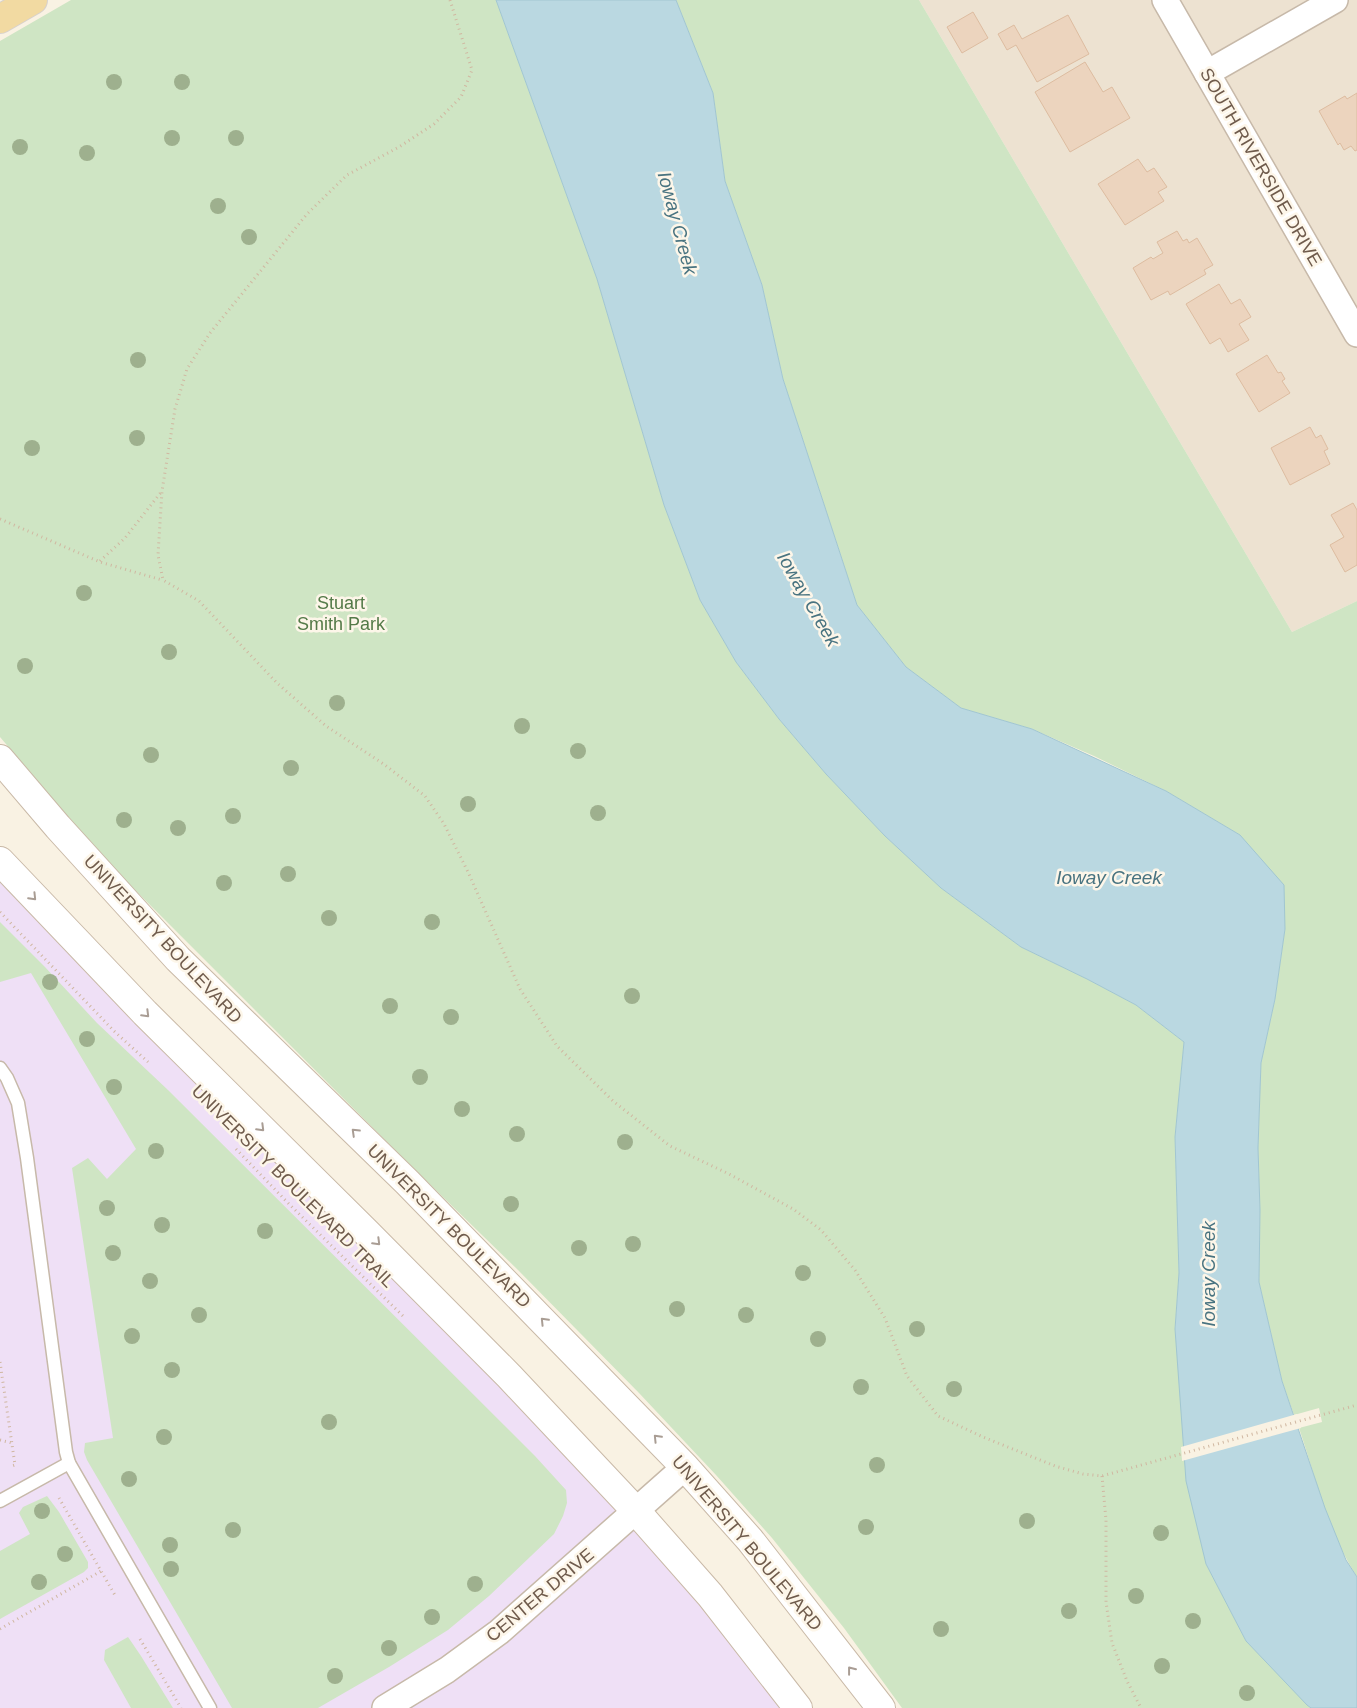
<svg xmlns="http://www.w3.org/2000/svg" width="1357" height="1708" font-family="Arial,sans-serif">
<rect width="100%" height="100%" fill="#f9f2e3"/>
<!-- residential -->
<polygon fill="#ede2d1" points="919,0 1357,0 1357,601 1292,632"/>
<!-- education -->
<polygon fill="#efe0f6" points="0,861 366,1232 798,1708 0,1708"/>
<!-- green -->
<g fill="#cfe5c4">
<polygon points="71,0 496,0 597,279 664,505 700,600 736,662 779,719 826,774 885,836 941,888 1021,947 1087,979 1136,1005 1184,1042 1175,1137 1179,1273 1175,1328 1206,1564 1246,1641 1311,1708 902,1708 844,1628 772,1538 716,1475 639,1393 518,1270 412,1167 102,857 0,737 0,41"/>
<path d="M676,0h243l373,632 65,-31v976c-29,-45 -41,-99 -58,-149l23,-6 -3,-14 -25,7 -12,-34 -23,-99 1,-72 -2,-62 3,-85 14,-64 10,-70 -45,-94 -74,-44 -72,-35 -62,-27 -71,-21 -55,-41 -49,-62 -74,-226 -21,-94 -37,-104 -12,-88z"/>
<polygon points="0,922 45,967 97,1023 168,1090 535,1456 566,1490 567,1503 563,1516 554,1534 489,1596 448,1630 389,1667 318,1708 232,1708 87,1460 84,1452 85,1443 113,1438 72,1168 88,1158 107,1179 136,1149 31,973 0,982"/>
<polygon points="47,1496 59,1512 88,1562 88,1568 84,1572 0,1619 0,1551 30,1534 19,1513 23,1507"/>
<polygon points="128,1637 141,1656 173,1708 131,1708 104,1660 105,1650"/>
</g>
<!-- water -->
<polygon fill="#bad8e1" stroke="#a1c6d1" points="496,0 676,0 713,93 725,181 762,285 783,379 857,605 906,667 961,708 1032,729 1166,791 1240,835 1284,885 1285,929 1275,999 1261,1063 1258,1148 1260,1210 1259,1282 1282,1381 1325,1508 1346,1560 1357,1577 1357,1708 1311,1708 1307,1705 1246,1641 1206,1564 1186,1481 1175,1329 1179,1273 1175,1137 1184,1042 1136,1005 1087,979 1021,947 941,888 885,836 826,774 779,719 736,662 700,600 664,505 597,279"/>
<!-- pier -->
<polygon fill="#f9f2e3" points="1297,1414 1301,1428 1182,1461 1181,1447"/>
<!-- building -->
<g fill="#ecd4be" stroke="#ddbca0">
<polygon points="973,12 988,38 962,53 947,27"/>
<polygon points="1068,15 1089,54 1037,82 1016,45 1007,50 998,34 1014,25 1022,39"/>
<polygon points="1085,62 1103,92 1112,87 1130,118 1070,152 1035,92"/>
<polygon points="1357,93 1357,150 1355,151 1351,146 1344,150 1340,143 1338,145 1319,111 1345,96 1347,99"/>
<polygon points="1138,159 1147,172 1154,168 1167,187 1158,192 1164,201 1125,225 1098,184"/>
<polygon points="1177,231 1183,241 1187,239 1189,243 1197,238 1213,265 1204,270 1206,274 1170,295 1168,291 1151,300 1133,268 1151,257 1153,259 1163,253 1157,242"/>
<polygon points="1219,284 1231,304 1240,299 1251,317 1239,324 1249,340 1228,352 1220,338 1210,344 1186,304"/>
<polygon points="1267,355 1278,373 1281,372 1285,379 1282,381 1290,393 1259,412 1236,374"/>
<polygon points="1310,427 1316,438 1321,435 1328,449 1324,451 1330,464 1290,485 1271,448"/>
<polygon points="1353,503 1357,510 1357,565 1345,572 1330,545 1344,537 1331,515"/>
</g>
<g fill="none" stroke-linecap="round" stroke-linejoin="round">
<!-- service casing -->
<g stroke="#c7b9a9" stroke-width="15">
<g id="service">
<polyline points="0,1068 7,1078 18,1103 27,1158 66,1452 69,1463 210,1708"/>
<polyline points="0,1501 69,1463"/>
</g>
</g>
<!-- minor casing -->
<g stroke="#c7b9a9" stroke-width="28">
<g id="minor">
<polyline points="1165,0 1357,334"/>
<polyline points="1207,73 1335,0"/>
<polyline points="385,1708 447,1670 499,1632 685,1467"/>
</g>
</g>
<!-- secondary casing -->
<g stroke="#c9b9a7" stroke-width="30">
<g id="secondary">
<polyline points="0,759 58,827 178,959 407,1182 685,1467 750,1540 881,1708"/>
<polyline points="0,861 145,1013 366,1232 509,1376 636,1511 710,1595 798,1708"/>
</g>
</g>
<!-- primary casing -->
<g stroke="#d7d1cd" stroke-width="30">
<polyline id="primary" points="0,19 33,0"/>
</g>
<!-- path -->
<g stroke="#d0b7a1" stroke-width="3" stroke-dasharray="1 4" stroke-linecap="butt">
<polyline points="450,0 472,70 461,97 434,124 399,147 347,175 307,214 210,333 187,369 175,409 162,491 158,555 163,580 199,601 277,683 326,726 385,765 425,796 444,824 468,872 520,989 557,1046 613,1101 670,1146 729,1174 793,1209 821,1230 855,1270 885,1318 907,1376 938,1416 983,1437 1055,1466 1083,1474 1102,1476 1357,1405"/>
<polyline points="0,519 100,562 162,580"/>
<polyline points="100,561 125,538 162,491"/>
<polyline points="0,912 114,1031 148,1062"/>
<polyline points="236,1149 289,1204 405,1318"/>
<polyline points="0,1362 15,1465 12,1466"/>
<polyline points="0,1440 12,1443"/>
<polyline points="1102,1476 1106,1520 1106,1602 1112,1643 1127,1681 1141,1708"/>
<polyline points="59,1498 116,1597"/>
<polyline points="0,1629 101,1571"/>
<polyline points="140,1639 181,1708"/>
</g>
<!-- service -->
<use href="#service" stroke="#fff" stroke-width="12"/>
<!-- minor -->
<use href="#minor" stroke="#fff" stroke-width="25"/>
<!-- secondary -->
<use href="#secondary" stroke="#fff" stroke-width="28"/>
<!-- primary -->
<use href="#primary" stroke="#f2daa2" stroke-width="28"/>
</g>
<!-- trees -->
<g fill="#9eb08e">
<circle cx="114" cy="82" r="8"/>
<circle cx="182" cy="82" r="8"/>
<circle cx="172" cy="138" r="8"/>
<circle cx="236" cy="138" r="8"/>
<circle cx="20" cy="147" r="8"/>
<circle cx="87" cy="153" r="8"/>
<circle cx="218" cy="206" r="8"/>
<circle cx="249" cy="237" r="8"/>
<circle cx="138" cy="360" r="8"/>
<circle cx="137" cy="438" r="8"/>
<circle cx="32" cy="448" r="8"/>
<circle cx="84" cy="593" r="8"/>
<circle cx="169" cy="652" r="8"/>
<circle cx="25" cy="666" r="8"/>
<circle cx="337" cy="703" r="8"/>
<circle cx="522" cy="726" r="8"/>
<circle cx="578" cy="751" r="8"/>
<circle cx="151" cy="755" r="8"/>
<circle cx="291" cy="768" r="8"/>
<circle cx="468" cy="804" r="8"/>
<circle cx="598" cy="813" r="8"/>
<circle cx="233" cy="816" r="8"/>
<circle cx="124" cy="820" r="8"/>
<circle cx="178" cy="828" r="8"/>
<circle cx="288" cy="874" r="8"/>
<circle cx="224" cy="883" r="8"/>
<circle cx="329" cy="918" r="8"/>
<circle cx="432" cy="922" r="8"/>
<circle cx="50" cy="982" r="8"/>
<circle cx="632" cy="996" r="8"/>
<circle cx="390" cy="1006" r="8"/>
<circle cx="451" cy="1017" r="8"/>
<circle cx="87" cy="1039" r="8"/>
<circle cx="420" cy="1077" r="8"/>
<circle cx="114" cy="1087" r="8"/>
<circle cx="462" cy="1109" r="8"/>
<circle cx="517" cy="1134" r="8"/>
<circle cx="625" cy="1142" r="8"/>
<circle cx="156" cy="1151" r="8"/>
<circle cx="511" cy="1204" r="8"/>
<circle cx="107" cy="1208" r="8"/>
<circle cx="162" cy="1225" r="8"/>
<circle cx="265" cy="1231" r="8"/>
<circle cx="633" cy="1244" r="8"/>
<circle cx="579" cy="1248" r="8"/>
<circle cx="113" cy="1253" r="8"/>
<circle cx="803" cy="1273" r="8"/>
<circle cx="150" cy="1281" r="8"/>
<circle cx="677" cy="1309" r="8"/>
<circle cx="199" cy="1315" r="8"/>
<circle cx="746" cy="1315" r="8"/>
<circle cx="917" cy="1329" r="8"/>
<circle cx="132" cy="1336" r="8"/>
<circle cx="818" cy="1339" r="8"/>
<circle cx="172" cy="1370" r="8"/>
<circle cx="861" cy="1387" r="8"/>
<circle cx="954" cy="1389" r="8"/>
<circle cx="329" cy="1422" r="8"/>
<circle cx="164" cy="1437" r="8"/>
<circle cx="877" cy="1465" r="8"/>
<circle cx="129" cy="1479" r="8"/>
<circle cx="42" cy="1511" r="8"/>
<circle cx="1027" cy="1521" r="8"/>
<circle cx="866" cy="1527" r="8"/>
<circle cx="233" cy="1530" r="8"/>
<circle cx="1161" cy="1533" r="8"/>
<circle cx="170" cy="1545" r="8"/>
<circle cx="65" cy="1554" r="8"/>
<circle cx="171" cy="1569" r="8"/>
<circle cx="39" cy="1582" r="8"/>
<circle cx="475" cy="1584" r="8"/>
<circle cx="1136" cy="1596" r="8"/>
<circle cx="1069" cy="1611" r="8"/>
<circle cx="432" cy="1617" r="8"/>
<circle cx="1193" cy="1621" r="8"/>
<circle cx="941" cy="1629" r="8"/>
<circle cx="389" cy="1648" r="8"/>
<circle cx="1162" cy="1666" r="8"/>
<circle cx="335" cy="1676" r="8"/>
<circle cx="1247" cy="1693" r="8"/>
</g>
<!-- one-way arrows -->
<defs><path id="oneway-chevron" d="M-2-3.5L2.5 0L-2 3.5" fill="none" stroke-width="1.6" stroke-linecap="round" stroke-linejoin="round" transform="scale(1.25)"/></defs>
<g stroke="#a99d94">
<use href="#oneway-chevron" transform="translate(33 897) rotate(46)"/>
<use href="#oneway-chevron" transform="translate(146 1014) rotate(45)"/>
<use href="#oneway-chevron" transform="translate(261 1128) rotate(45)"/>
<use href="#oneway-chevron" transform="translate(355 1132) rotate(-136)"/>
<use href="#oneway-chevron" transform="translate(377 1242) rotate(45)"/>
<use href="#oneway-chevron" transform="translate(544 1321) rotate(-134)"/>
<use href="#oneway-chevron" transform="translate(657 1438) rotate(-134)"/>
<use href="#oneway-chevron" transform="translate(851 1670) rotate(-128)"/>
</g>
<g text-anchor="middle" stroke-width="5" stroke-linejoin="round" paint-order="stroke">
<!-- street labels -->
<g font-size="18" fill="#6f5b4c" stroke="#fdf6e9">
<text transform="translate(1261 167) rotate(60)" y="6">SOUTH RIVERSIDE DRIVE</text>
<text transform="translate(163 939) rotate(47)" y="6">UNIVERSITY BOULEVARD</text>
<text transform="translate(293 1186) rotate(45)" y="6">UNIVERSITY BOULEVARD TRAIL</text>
<text transform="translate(449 1226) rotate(45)" y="6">UNIVERSITY BOULEVARD</text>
<text transform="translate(747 1543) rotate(50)" y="6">UNIVERSITY BOULEVARD</text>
<text transform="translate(540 1595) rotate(-40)" y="6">CENTER DRIVE</text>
</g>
<!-- park labels -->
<g font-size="18" fill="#547a48" stroke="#fdf6e9">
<text x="341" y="609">Stuart<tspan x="341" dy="21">Smith Park</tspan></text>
</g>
<!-- water labels -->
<g font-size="19" font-style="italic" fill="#487380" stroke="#fdf6e9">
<text transform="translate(678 223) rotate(75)" y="7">Ioway Creek</text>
<text transform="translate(809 599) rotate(60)" y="7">Ioway Creek</text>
<text x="1109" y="884">Ioway Creek</text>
<text transform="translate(1208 1274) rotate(-90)" y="7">Ioway Creek</text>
</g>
</g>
</svg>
